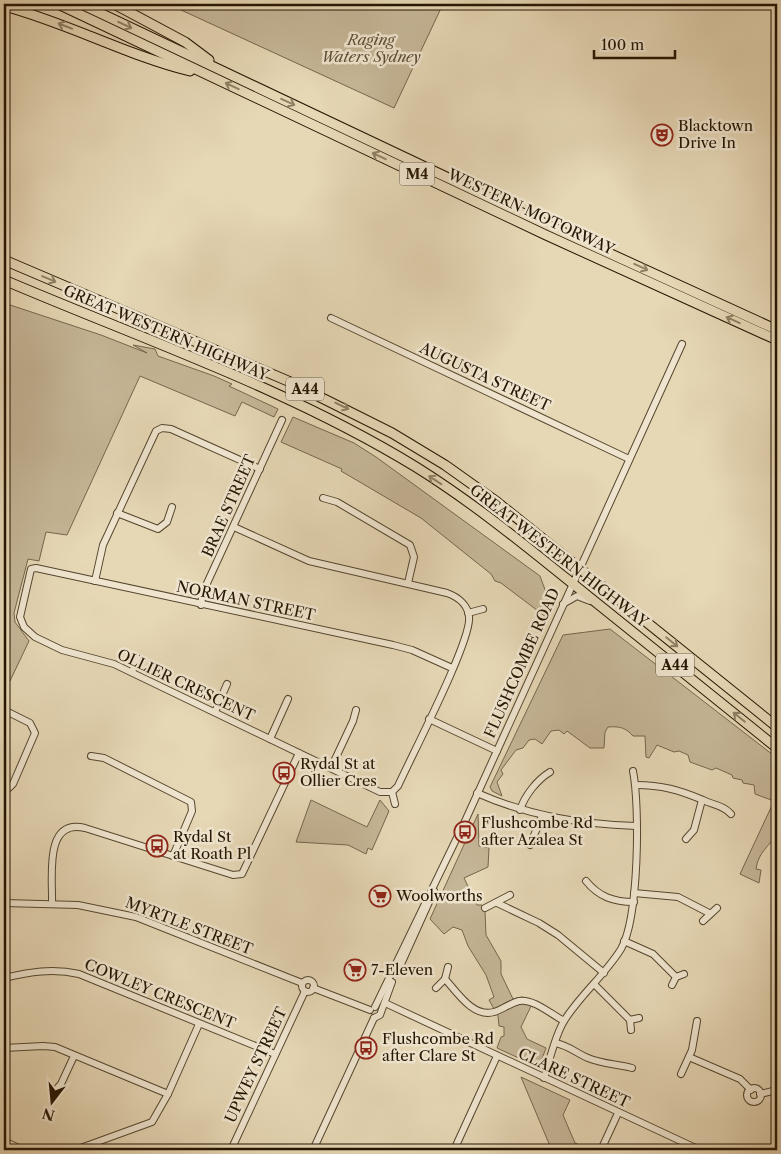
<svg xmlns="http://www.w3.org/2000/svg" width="781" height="1154" font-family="'Libre Caslon Text',serif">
<rect width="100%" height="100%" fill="#e6d7b5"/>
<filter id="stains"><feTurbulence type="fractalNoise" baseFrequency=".004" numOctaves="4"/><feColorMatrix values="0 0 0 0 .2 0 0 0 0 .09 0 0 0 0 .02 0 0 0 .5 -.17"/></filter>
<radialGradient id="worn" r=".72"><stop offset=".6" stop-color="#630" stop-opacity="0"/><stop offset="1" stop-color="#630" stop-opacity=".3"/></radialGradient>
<!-- green -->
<g fill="#c5b697" stroke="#75664c">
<polygon points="168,4 443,4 394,108"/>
<polygon points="4,303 101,335 147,353 133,345 155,349 158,356 214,376 232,384 229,386 278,409 274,417 242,402 235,416 140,376 67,535 46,532 39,561 28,559 14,613 15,622 29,641 10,681 4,678"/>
<polygon points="293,417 354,443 376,457 540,576 551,606 546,617 501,583 495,581 491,574 421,518 341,471 342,469 281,442"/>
<path d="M610,629l167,129v75c-7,13 -19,19 -21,36l5,1 -2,13 -19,-9 34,-73 -19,-7 -1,-9 -11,-2 -1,-3 -9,-2 -1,-3 -16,-7 -4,2 -22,-8 -2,-7 -9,-4 -5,1 -17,-7 -8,13 -3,-1 -1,-21h-12c-7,-8 -13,-10 -25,-9l-3,5 -1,16h-14l-23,-17 -3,3 -5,-4 -8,1 -9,13 -7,-5 -6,1 -6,8 -7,2 -15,20 2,4 -6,8 5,14 -10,-5 -2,-4 73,-152z"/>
<polygon points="311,800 367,827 380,800 389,811 372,850 368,848 366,854 348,845 296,842"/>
<polygon points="478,814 479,846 489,848 488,867 464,878 477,905 482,905 485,911 486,935 501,961 501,974 513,999 522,997 534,1000 521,1027 527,1039 546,1048 540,1064 536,1066 497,1048 501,1037 504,1036 504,1027 499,1026 498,1016 489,1000 494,997 486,975 468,946 462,930 453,927 444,934 430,919"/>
<polygon points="521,1077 570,1100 563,1115 575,1143 591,1150 548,1150 550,1146"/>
</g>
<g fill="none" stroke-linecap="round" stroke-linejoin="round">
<!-- minor casing -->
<g stroke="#55462f" stroke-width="8">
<g id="minor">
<polyline points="331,318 629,459"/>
<polyline points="323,498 337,502 410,545 414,557 408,583"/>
<polyline points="117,513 158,529 167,522 172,507"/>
<path d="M234,527l75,34 138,32c11,4 21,12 22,24 3,23 -58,140 -71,169l-6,6h-12l-266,-128 -52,-14 -27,-13 -11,-10 -4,-10 11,-48 5,-1 357,77 19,5 40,18"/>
<polyline points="95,581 103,545 156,431 162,428 171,429 260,469"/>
<polyline points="563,604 577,596 590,601"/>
<polyline points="201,605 203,592 282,420"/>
<polyline points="468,613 483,609"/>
<polyline points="132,672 137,658"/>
<polyline points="4,710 30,723 35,733 13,784 9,788 4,789"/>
<polyline points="215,712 227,684"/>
<polyline points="429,719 497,751"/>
<polyline points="270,739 288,699"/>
<polyline points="91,756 104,758 191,802 192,811 173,856"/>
<polyline points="331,768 353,721 356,710"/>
<path d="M636,785c26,0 43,5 67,15 10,5 20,5 28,14"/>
<polyline points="392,792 395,804"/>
<path d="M477,793c52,23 103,31 159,33"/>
<path d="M520,810c5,-15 17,-30 30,-38"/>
<polyline points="686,839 694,830 702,800"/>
<polyline points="530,845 542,816"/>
<path d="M586,881c13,16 28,21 48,21"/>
<polyline points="634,893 678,897 709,913"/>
<polyline points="4,903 78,905 136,917 302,983"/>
<polyline points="497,903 539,923 558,935 604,973"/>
<path d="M52,904c1,-25 -9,-86 33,-76l148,47 9,-1 57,-121"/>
<polyline points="485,908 510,895"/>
<polyline points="703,921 717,908"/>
<polyline points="624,941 653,954 676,977"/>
<polyline points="397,973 434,891"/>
<path d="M4,978c25,-6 49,-10 75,-4l196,80"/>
<path d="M445,979c12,13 28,39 49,33 8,-2 16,-9 25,-11 14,-3 33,14 45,20"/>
<circle cx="308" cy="986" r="6"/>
<polyline points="594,984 630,1020"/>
<polyline points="672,985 676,977 684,974"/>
<polyline points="313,988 370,1010"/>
<polyline points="436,988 445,979 448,967"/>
<polyline points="385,1003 700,1150"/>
<polyline points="375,1007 466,819 682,344"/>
<polyline points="374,1018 380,1015 392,982"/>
<polyline points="631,1030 630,1020 639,1018"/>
<path d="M555,1043c13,2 21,10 33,15 14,6 29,6 44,10"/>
<polyline points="4,1048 43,1046 55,1047 168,1094"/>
<polyline points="689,1057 740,1079 751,1090"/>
<polyline points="681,1074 692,1050 697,1021"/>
<path d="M544,1078c6,-18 10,-40 20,-57 16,-26 41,-46 57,-72 18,-31 19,-142 12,-178"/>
<circle cx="754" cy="1095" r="7"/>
<polyline points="53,1093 61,1084 74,1056"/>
<polyline points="760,1094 777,1090"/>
<polyline points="4,1141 23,1150"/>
<polyline points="75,1150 152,1122 168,1094 199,1024"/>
<polyline points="231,1150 305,991"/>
<polyline points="313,1150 374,1018"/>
<polyline points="454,1150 497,1056"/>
<polyline points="601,1150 618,1113"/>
</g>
</g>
<!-- highway casing -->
<g stroke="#251502" stroke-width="11">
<g id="highway">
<polyline points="58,4 546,235 777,340"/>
<polyline points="81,4 554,228 777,330"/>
<polyline points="114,4 185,42 209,60"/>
<path d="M4,6c64,17 122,49 186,65"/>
<polyline points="4,260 288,381 392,433 445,465 497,502 777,727"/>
<path d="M4,280c138,59 283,108 412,187 61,38 116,84 172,129 63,50 126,101 189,152"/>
</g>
</g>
<!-- minor -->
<use href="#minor" stroke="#efe5cf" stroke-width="6"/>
<!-- highway -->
<use href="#highway" stroke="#e6d7b5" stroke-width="9"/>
</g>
<!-- one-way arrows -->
<defs><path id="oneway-shaft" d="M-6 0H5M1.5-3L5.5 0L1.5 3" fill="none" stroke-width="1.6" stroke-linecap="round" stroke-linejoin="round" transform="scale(1.25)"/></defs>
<g stroke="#8f8064">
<use href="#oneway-shaft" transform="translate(125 25) rotate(25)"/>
<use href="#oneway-shaft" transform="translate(65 26) rotate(-159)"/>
<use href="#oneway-shaft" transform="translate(232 86) rotate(-155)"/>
<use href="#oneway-shaft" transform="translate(288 102) rotate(25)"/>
<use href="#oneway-shaft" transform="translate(379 156) rotate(-155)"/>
<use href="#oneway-shaft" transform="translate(641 267) rotate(25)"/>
<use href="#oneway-shaft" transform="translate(49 279) rotate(23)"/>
<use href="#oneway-shaft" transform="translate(733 320) rotate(-156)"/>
<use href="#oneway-shaft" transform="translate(342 406) rotate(26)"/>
<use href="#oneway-shaft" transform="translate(435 480) rotate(-147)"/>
<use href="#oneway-shaft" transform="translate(672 642) rotate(39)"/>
<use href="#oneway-shaft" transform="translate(739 717) rotate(-141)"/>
</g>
<!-- icons -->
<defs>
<g id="theatre-ring" transform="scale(1.125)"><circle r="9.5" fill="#efe5cf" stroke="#8f2418" stroke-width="1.5"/><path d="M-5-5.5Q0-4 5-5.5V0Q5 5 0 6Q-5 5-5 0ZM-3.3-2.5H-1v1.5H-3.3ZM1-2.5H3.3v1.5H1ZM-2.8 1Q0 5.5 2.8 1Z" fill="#8f2418"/></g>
<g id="bus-ring" transform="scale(1.125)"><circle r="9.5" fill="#efe5cf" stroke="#8f2418" stroke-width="1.5"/><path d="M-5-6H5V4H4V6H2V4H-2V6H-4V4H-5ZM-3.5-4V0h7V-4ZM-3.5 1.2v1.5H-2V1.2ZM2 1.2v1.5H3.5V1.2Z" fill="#8f2418"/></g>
<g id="supermarket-ring" transform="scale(1.125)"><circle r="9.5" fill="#efe5cf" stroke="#8f2418" stroke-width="1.5"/><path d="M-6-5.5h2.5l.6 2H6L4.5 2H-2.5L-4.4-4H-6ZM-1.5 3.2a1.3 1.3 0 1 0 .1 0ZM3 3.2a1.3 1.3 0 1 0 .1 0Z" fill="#8f2418"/></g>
</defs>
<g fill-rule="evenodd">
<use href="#theatre-ring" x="662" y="135"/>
<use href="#bus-ring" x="284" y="773"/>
<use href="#bus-ring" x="465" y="832"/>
<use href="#bus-ring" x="157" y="846"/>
<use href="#supermarket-ring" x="380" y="896"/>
<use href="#supermarket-ring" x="355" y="970"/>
<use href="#bus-ring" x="366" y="1048"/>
</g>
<g text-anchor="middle" stroke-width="5" stroke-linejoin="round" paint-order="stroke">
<!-- shield labels -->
<g fill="#efe5cf" stroke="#625340" stroke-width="1">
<rect x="399.5" y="162.5" width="35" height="23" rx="4"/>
<rect x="286" y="377.5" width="38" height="23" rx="4"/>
<rect x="656" y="653.5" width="38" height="23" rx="4"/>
</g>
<g font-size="14" font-weight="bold" fill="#251502">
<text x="417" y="179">M4</text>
<text x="305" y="394">A44</text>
<text x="675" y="670">A44</text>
</g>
<!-- park labels -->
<g font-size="15" font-style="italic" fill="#5d4d36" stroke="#efe5cf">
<text x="371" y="45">Raging<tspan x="371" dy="17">Waters Sydney</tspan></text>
</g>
<!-- poi labels -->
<g font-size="15" fill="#251502" stroke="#efe5cf" text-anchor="start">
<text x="678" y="131">Blacktown<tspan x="678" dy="17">Drive In</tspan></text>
<text x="300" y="769">Rydal St at<tspan x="300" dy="17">Ollier Cres</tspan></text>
<text x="481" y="828">Flushcombe Rd<tspan x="481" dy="17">after Azalea St</tspan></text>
<text x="173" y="842">Rydal St<tspan x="173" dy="17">at Roath Pl</tspan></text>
<text x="396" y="901">Woolworths</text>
<text x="371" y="975">7-Eleven</text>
<text x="382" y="1044">Flushcombe Rd<tspan x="382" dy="17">after Clare St</tspan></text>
</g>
<!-- street labels -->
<g font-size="15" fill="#251502" stroke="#efe5cf">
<text transform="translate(531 212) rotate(25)" y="5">WESTERN MOTORWAY</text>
<text transform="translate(166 333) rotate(23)" y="5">GREAT WESTERN HIGHWAY</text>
<text transform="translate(485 377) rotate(25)" y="5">AUGUSTA STREET</text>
<text transform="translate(229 506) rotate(-66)" y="5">BRAE STREET</text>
<text transform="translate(559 556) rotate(38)" y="5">GREAT WESTERN HIGHWAY</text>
<text transform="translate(246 601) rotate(12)" y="5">NORMAN STREET</text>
<text transform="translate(522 663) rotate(-66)" y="5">FLUSHCOMBE ROAD</text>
<text transform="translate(186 685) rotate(25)" y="5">OLLIER CRESCENT</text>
<text transform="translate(189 926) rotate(21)" y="5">MYRTLE STREET</text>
<text transform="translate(160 994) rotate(22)" y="5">COWLEY CRESCENT</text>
<text transform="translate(256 1065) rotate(-65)" y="5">UPWEY STREET</text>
<text transform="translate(574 1078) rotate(25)" y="5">CLARE STREET</text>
</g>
</g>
<!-- margin -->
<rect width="781" height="1154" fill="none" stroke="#e6d7b5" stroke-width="20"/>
<rect x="5" y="5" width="771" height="1144" fill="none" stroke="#251502" stroke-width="2.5"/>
<rect x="10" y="10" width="761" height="1134" fill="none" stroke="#251502"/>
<!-- north arrow -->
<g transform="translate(52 1102) rotate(196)" stroke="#efe5cf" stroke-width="4" paint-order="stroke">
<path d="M0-4L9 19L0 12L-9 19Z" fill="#251502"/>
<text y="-8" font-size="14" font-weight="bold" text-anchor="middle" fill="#251502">N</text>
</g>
<!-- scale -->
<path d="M594 50v8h81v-8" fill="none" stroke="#251502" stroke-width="2.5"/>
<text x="601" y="50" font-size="15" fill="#251502" stroke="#efe5cf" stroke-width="4" paint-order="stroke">100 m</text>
<rect width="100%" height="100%" filter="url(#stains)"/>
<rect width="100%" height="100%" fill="url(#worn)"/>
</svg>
